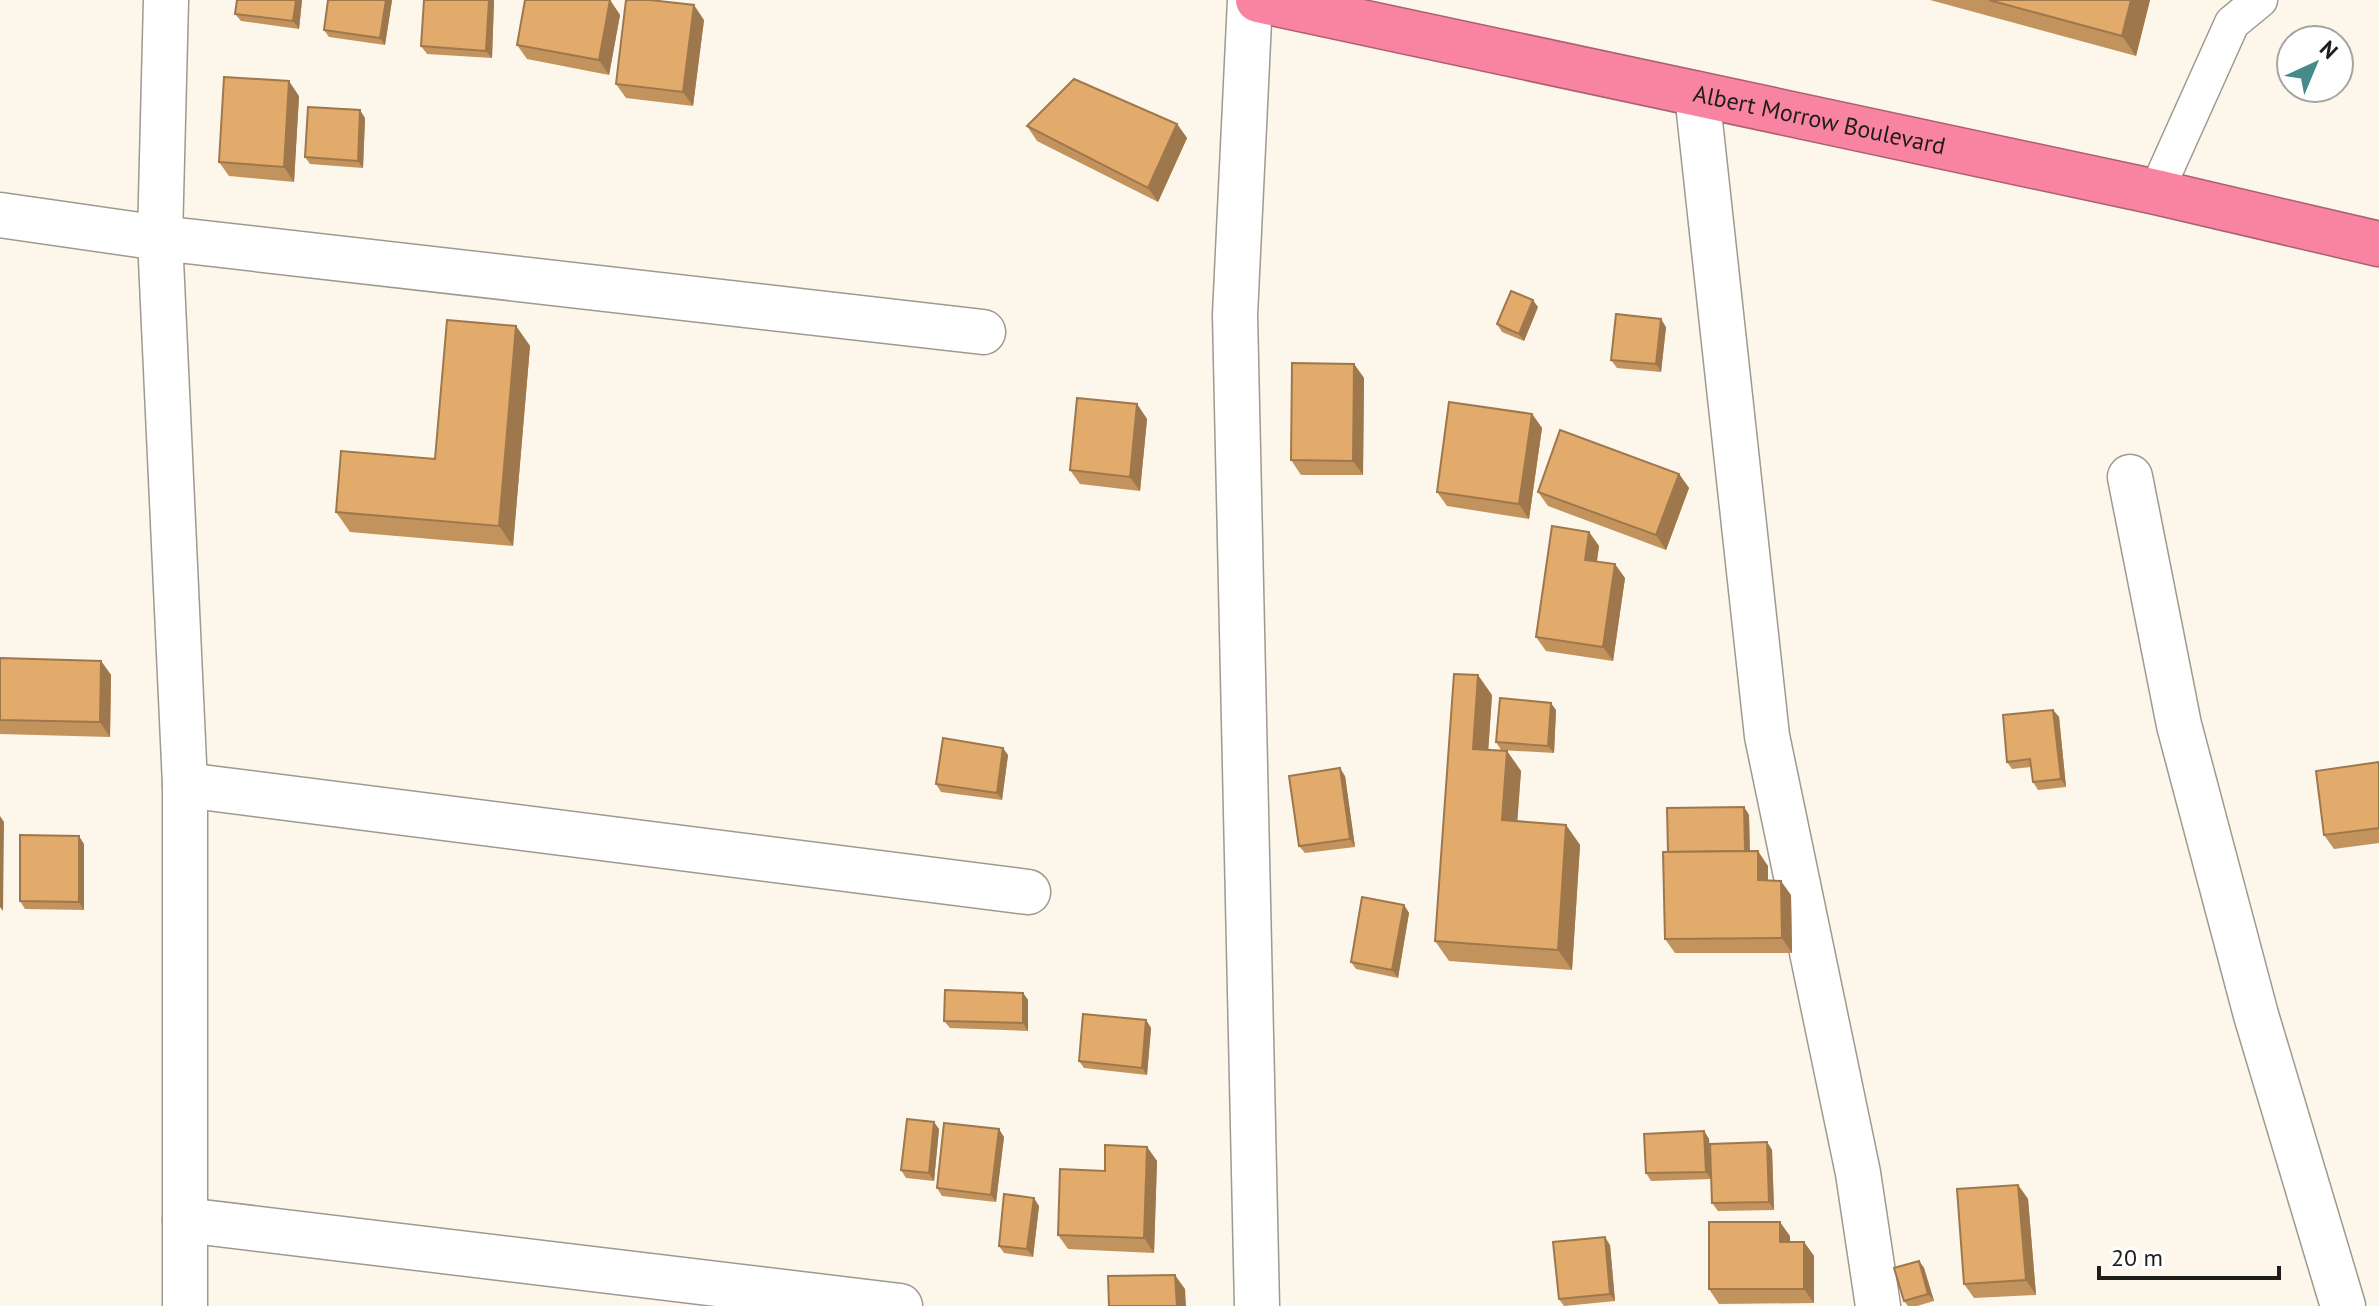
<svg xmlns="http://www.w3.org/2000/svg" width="2379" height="1306" font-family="'PT Sans',sans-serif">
<rect width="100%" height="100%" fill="#fcf6eb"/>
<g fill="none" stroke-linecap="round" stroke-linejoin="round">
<!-- lane casing -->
<g stroke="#9f998f" stroke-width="37">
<polyline id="lane" points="2156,192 2232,23 2260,0"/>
</g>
<!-- street casing -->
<g stroke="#9f998f" stroke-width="47">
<g id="street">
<polyline points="166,0 160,238 185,785 185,1306"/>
<polyline points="1250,0 1235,315 1257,1306"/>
<polyline points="1697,94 1767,736 1858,1173 1878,1306"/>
<polyline points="0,215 160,238 983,332"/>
<polyline points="2130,477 2179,725 2256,1015 2343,1306"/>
<polyline points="185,785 1028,892"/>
<polyline points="185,1220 900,1306"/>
</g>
</g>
<!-- highway casing -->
<g stroke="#ac6071" stroke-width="47">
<g id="highway">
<path id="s1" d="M1258,0l898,192 223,52"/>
</g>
</g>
<!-- lane -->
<use href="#lane" stroke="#fff" stroke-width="34"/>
<!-- street -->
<use href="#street" stroke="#fff" stroke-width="44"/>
<!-- highway -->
<use href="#highway" stroke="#f884a1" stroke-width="44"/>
</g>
<!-- wall -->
<g fill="#c2935d">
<polygon points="237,0 302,0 299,29 241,21 235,14"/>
<polygon points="392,0 385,45 329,37 324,30"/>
<polygon points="424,0 494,0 492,58 427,54 421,46"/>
<polygon points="610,0 620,15 609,75 527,59 517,45"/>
<polygon points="1930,0 2150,0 2136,56"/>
<polygon points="704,20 693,106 626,98 616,84"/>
<polygon points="299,96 294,182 229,176 219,162"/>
<polygon points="365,118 363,168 310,164 305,157"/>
<polygon points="1177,124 1187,138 1158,202 1037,141 1027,126"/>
<polygon points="1538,307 1524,341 1502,332 1497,324"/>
<polygon points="516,326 530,346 513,546 350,532 336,512 435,459"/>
<polygon points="1666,327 1661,372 1617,368 1611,360"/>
<polygon points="1354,364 1364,378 1363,475 1301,475 1291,460"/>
<polygon points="1137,404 1147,419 1140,491 1080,484 1070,470"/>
<polygon points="1532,414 1542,428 1529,519 1447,506 1437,492"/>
<polygon points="1679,474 1689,488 1666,550 1548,506 1538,492"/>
<polygon points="1589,532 1599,546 1597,561 1625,578 1613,661 1546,651 1536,637"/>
<polygon points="0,658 101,661 111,675 110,737 0,734"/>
<polygon points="1492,695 1488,750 1507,751 1521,771 1517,821 1566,825 1580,845 1572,970 1449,961 1435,941"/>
<polygon points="1556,710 1554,753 1501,750 1496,742"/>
<polygon points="2053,710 2059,717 2066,787 2038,790 2033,782 2031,767 2012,769 2007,762"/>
<polygon points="1008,755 1002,800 941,792 936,784"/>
<polygon points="2379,762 2379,843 2334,849 2324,835"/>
<polygon points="1345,776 1355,847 1305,853 1299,846"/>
<polygon points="1744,807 1749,815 1750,851 1768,866 1768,880 1791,895 1792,953 1675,953 1665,939 1668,852"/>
<polygon points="84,844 84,910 25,909 20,901"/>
<polygon points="1404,905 1409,913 1398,978 1356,969 1351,962"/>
<polygon points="1023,993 1028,1000 1028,1031 950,1028 944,1021"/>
<polygon points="1146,1020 1151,1028 1147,1075 1084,1068 1079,1061"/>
<polygon points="939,1129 934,1181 906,1178 901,1170"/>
<polygon points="1704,1131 1709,1139 1711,1179 1651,1181 1646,1173"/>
<polygon points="1004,1137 996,1202 942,1196 937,1188"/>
<polygon points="1767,1142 1772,1150 1774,1210 1718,1211 1712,1203"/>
<polygon points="1147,1147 1157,1161 1154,1253 1068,1249 1058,1235 1105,1171"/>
<polygon points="2018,1185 2028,1199 2036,1295 1974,1298 1964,1284"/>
<polygon points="1039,1206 1033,1257 1004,1253 999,1246"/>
<polygon points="1790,1236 1790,1242 1804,1242 1814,1256 1814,1303 1719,1304 1709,1289"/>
<polygon points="1610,1245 1615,1301 1564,1306 1559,1299"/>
<polygon points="1919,1261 1924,1268 1934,1301 1917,1306 1908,1306 1904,1301"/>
</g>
<!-- shaded-wall -->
<g fill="#9e784c">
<polygon points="296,0 302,0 299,29 293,21"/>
<polygon points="386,0 392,0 385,45 380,38"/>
<polygon points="489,0 494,0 492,58 486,51"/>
<polygon points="610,0 620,15 609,75 599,60"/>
<polygon points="2131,0 2150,0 2136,56 2122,36"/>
<polygon points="694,5 704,20 693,106 683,92"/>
<polygon points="289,81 299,96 294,182 284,167"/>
<polygon points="360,110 365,118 363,168 358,161"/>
<polygon points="1177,124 1187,138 1158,202 1148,188"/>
<polygon points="1533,300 1538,307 1524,341 1519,334"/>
<polygon points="1661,319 1666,327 1661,372 1656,364"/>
<polygon points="516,326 530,346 513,546 499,526"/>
<polygon points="1354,364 1364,378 1363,475 1353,461"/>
<polygon points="1137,404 1147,419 1140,491 1130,477"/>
<polygon points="1532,414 1542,428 1529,519 1519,504"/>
<polygon points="1679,474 1689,488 1666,550 1656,535"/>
<polygon points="1589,532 1599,546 1595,574 1585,560"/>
<polygon points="1615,564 1625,578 1613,661 1603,647"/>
<polygon points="101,661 111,675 110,737 100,722"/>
<polygon points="1478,675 1492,695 1487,769 1473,749"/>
<polygon points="1551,703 1556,710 1554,753 1548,746"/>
<polygon points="2053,710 2059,717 2066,787 2061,779"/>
<polygon points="1003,748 1008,755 1002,800 997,793"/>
<polygon points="1507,751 1521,771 1516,840 1502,820"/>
<polygon points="1340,768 1345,776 1355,847 1350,839"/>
<polygon points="1744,807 1749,815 1750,865 1745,858"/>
<polygon points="0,816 4,822 3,911 0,907"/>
<polygon points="1566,825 1580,845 1572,970 1558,950"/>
<polygon points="79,836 84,844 84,910 79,902"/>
<polygon points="1758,851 1768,866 1768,895 1758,880"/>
<polygon points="1781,881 1791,895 1792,953 1782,938"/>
<polygon points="1404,905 1409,913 1398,978 1392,970"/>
<polygon points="1023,993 1028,1000 1028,1031 1023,1023"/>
<polygon points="1146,1020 1151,1028 1147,1075 1142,1068"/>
<polygon points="934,1122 939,1129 934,1181 929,1173"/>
<polygon points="999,1129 1004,1137 996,1202 991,1195"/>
<polygon points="1704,1131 1709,1139 1711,1179 1706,1172"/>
<polygon points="1767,1142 1772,1150 1774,1210 1769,1202"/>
<polygon points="1147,1147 1157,1161 1154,1253 1144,1238"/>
<polygon points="2018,1185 2028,1199 2036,1295 2026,1280"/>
<polygon points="1034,1198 1039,1206 1033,1257 1027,1249"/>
<polygon points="1780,1222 1790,1236 1790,1256 1780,1242"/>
<polygon points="1605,1237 1610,1245 1615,1301 1610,1294"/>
<polygon points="1804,1242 1814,1256 1814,1303 1804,1289"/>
<polygon points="1919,1261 1924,1268 1934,1301 1928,1294"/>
<polygon points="1175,1275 1185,1289 1186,1306 1177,1306"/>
</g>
<!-- building -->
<g fill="#e2ab6c" stroke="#9e784c" stroke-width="2">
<polygon points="237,0 296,0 293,21 235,14"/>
<polygon points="328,0 386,0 380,38 324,30"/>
<polygon points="424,0 489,0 486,51 421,46"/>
<polygon points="525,0 610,0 599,60 517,45"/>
<polygon points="626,0 650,0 694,5 683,92 616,84"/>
<polygon points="1989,0 2131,0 2122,36"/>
<polygon points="224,77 289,81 284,167 219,162"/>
<polygon points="1074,79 1177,124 1148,188 1027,126"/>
<polygon points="308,107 360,110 358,161 305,157"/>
<polygon points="1511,291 1533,300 1519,334 1497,324"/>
<polygon points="1616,314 1661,319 1656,364 1611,360"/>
<polygon points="447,320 516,326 499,526 336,512 341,451 435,459"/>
<polygon points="1292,363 1354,364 1353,461 1291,460"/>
<polygon points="1077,398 1137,404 1130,477 1070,470"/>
<polygon points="1449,402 1532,414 1519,504 1437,492"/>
<polygon points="1560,430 1679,474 1656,535 1538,492"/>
<polygon points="1552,526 1589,532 1585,560 1615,564 1603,647 1536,637"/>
<polygon points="0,658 101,661 100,722 0,720"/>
<polygon points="1454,674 1478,675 1473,749 1507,751 1502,820 1566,825 1558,950 1435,941"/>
<polygon points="1500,698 1551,703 1548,746 1496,742"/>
<polygon points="2053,710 2061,779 2033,782 2030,759 2007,762 2003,715"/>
<polygon points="943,738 1003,748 997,793 936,784"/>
<polygon points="2379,762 2379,828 2324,835 2316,771"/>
<polygon points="1340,768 1350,839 1299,846 1289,776"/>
<polygon points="1744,807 1745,851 1668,852 1667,808"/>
<polygon points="20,835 79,836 79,902 20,901"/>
<polygon points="1758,851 1758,880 1781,881 1782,938 1665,939 1663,852"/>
<polygon points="1362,897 1404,905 1392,970 1351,962"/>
<polygon points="945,990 1023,993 1023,1023 944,1021"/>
<polygon points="1083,1014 1146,1020 1142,1068 1079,1061"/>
<polygon points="907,1119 934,1122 929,1173 901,1170"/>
<polygon points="944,1123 999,1129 991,1195 937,1188"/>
<polygon points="1704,1131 1706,1172 1646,1173 1644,1134"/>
<polygon points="1767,1142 1769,1202 1712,1203 1710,1144"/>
<polygon points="1105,1145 1147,1147 1144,1238 1058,1235 1060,1169 1105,1171"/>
<polygon points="2018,1185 2026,1280 1964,1284 1957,1189"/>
<polygon points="1004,1194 1034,1198 1027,1249 999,1246"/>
<polygon points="1709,1222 1780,1222 1780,1242 1804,1242 1804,1289 1709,1289"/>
<polygon points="1605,1237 1610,1294 1559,1299 1553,1242"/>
<polygon points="1919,1261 1928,1294 1904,1301 1894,1268"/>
<polygon points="1175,1275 1177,1306 1109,1306 1108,1276"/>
</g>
<g text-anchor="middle" stroke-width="6" stroke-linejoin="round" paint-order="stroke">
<!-- street labels -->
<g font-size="24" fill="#1f1d19" stroke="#fff">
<text dy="8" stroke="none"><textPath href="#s1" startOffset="574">Albert Morrow Boulevard</textPath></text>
</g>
</g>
<!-- north arrow -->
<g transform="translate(2315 64) rotate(44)"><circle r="38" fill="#ffffff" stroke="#a5a5a3" stroke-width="2"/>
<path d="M0-6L14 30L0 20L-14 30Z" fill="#458c89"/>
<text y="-12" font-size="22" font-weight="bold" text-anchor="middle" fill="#1f1d19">N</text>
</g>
<!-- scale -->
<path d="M2099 1266v12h180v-12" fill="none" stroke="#1f1d19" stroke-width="4"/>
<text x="2111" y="1266" font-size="24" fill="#1f1d19" stroke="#ffffff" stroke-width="6" paint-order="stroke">20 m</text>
</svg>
